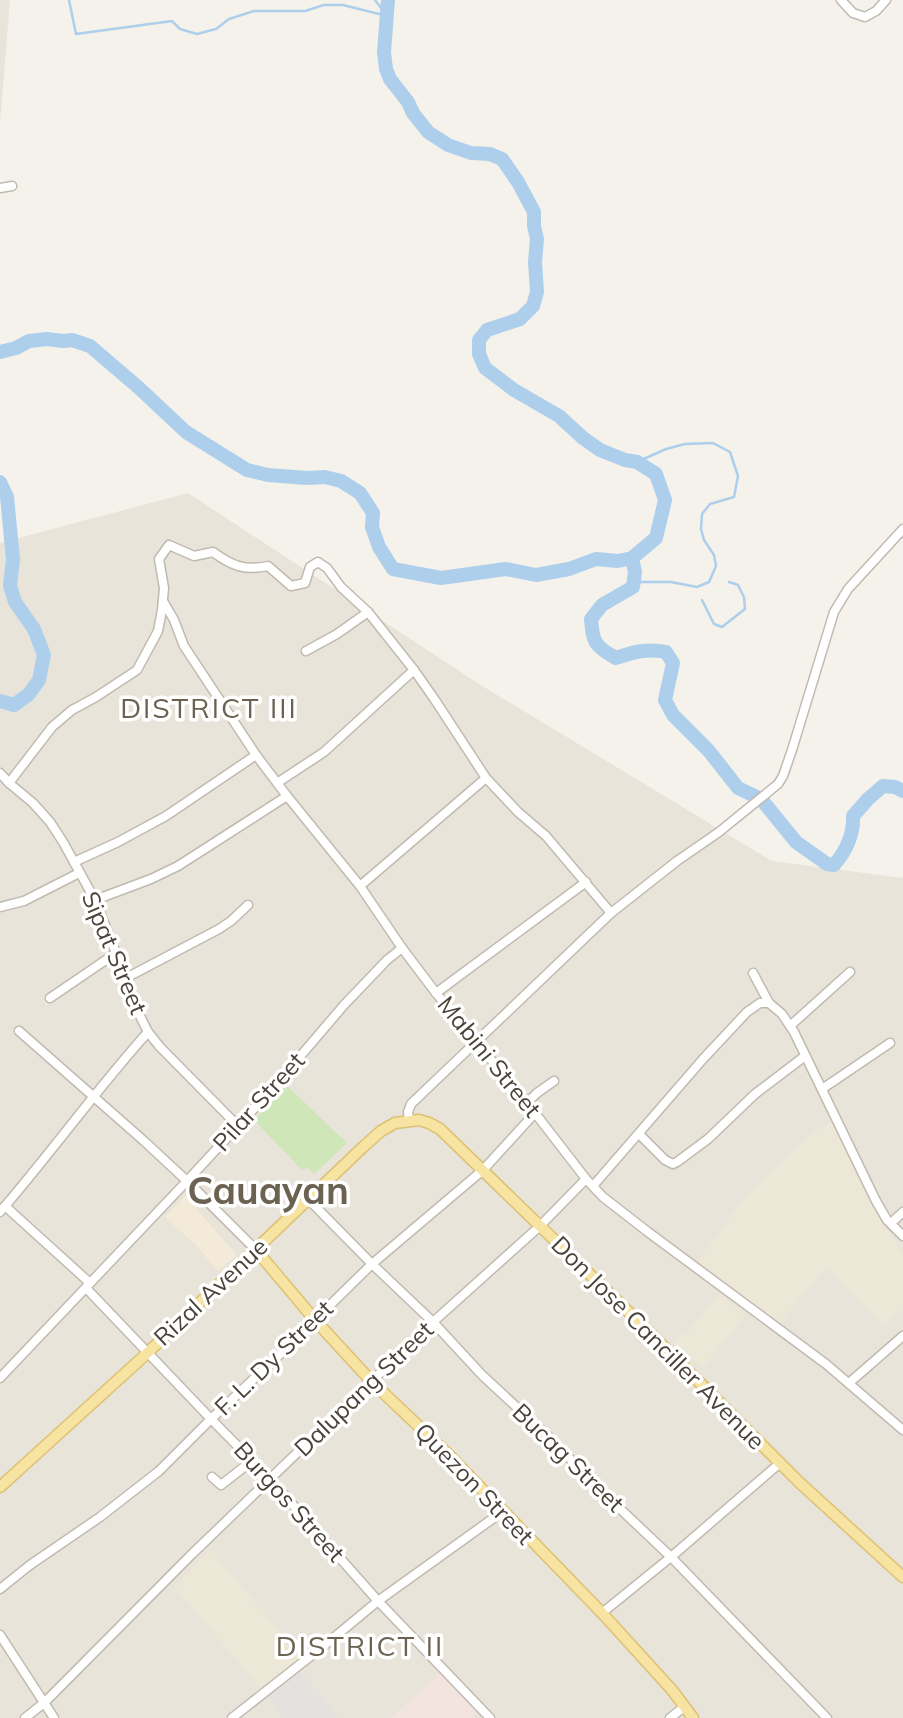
<svg xmlns="http://www.w3.org/2000/svg" width="903" height="1718" font-family="Mulish,sans-serif">
<rect width="100%" height="100%" fill="#f5f2ec"/>
<!-- residential -->
<g fill="#e8e4da">
<polygon points="0,0 10,0 0,124"/>
<polygon points="188,493 479,684 772,861 903,878 903,1718 0,1718 0,543"/>
</g>
<!-- commercial -->
<polygon fill="#f4ead9" points="185,1196 237,1255 218,1271 195,1244 165,1217"/>
<!-- education -->
<g fill="#ede7d7">
<polygon points="833,1121 875,1205 903,1255 903,1309 884,1326 827,1267 780,1322 697,1263 746,1196 813,1132"/>
<polygon points="719,1294 746,1315 703,1368 673,1343 683,1333 685,1334"/>
<polygon points="210,1550 302,1657 260,1688 175,1587"/>
</g>
<!-- medical -->
<polygon fill="#f4e4e0" points="441,1673 479,1710 470,1718 391,1718"/>
<!-- park -->
<polygon fill="#cfe6b8" points="287,1086 347,1143 314,1174 307,1167 303,1171 254,1120"/>
<!-- parking -->
<polygon fill="#e4e2df" points="299,1669 338,1718 283,1718 279,1713 266,1696"/>
<g fill="none" stroke-linecap="round" stroke-linejoin="round">
<!-- stream -->
<g stroke="#adcfec" stroke-width="2.5">
<polyline points="69,0 76,34 172,21 180,29 197,34 216,29 229,19 254,11 305,11 324,5 343,5 387,16"/>
<polyline points="375,0 387,16"/>
<polyline points="633,587 641,582 671,582 697,587 709,582 716,566 714,555 704,540 701,529 702,514 710,504 734,497 738,476 730,452 713,443 685,444 666,449 637,462"/>
<polyline points="702,600 714,624 722,627 745,609 744,597 738,585 729,582"/>
</g>
<!-- river -->
<g stroke="#adcfec" stroke-width="14">
<polyline points="0,352 16,348 29,341 47,339 63,341 72,340 90,346 138,387 186,432 247,470 268,475 307,478 325,477 341,481 360,493 373,513 372,527 379,547 393,569 441,578 506,569 536,575 569,569 596,559 618,561 632,558 656,538 665,500 656,474 637,462 625,460 600,450 583,438 559,416 514,390 485,368 479,354 479,340 487,330 520,319 533,306 537,292 535,262 537,239 534,226 534,212 518,182 502,159 490,154 471,153 448,145 428,132 413,113 408,102 390,79 386,69 384,52 388,0"/>
<polyline points="0,482 7,497 13,559 10,586 15,602 34,629 44,655 39,680 29,694 14,705 0,701"/>
<path d="M632,558l3,14 -2,15 -31,18 -11,14c2,23 3,27 25,39 17,-6 32,-10 50,-6l7,11 -8,37 8,15 36,36 29,37 23,11 35,43 31,22 7,1c12,-14 20,-29 19,-49l15,-17 15,-13 12,1 8,4"/>
</g>
<!-- minor casing -->
<g stroke="#c0baaf" stroke-width="11">
<g id="minor">
<polyline points="841,0 853,13 865,17 876,11 886,0"/>
<polyline points="0,188 12,186"/>
<polyline points="163,601 174,620 184,646 256,755 287,796 360,886 402,948 436,993 535,1113 586,1179 603,1197 648,1232 826,1364 903,1430"/>
<polyline points="306,651 337,634 368,612"/>
<polyline points="0,773 9,783 33,803 50,822 63,842 95,900 116,953 135,1006 148,1032 160,1047 238,1126"/>
<path d="M9,783l43,-56 20,-17 24,-13 41,-27 21,-39 4,-21 2,-22 -5,-29 10,-14 25,11 19,-4c19,14 32,19 55,14l23,20 14,-3 5,-16 8,-5 9,6 14,19 27,25 46,58 21,30 51,78 32,34 28,24 65,77"/>
<polyline points="277,783 324,752 414,670"/>
<polyline points="74,862 118,842 166,816 256,755"/>
<polyline points="360,886 486,778"/>
<polyline points="95,900 151,879 178,866 287,796"/>
<polyline points="0,907 24,901 79,873"/>
<polyline points="753,973 769,1003 782,1014 794,1032 876,1201 887,1220 903,1236"/>
<polyline points="126,978 219,929 231,921 248,905"/>
<polyline points="436,993 586,882"/>
<polyline points="50,998 116,953"/>
<polyline points="790,1026 850,972"/>
<polyline points="19,1031 144,1141 187,1181 256,1250"/>
<polyline points="822,1089 890,1043"/>
<polyline points="527,1103 537,1093 554,1081"/>
<polyline points="409,1120 408,1112 411,1104 611,913 677,861 719,832 778,784 783,776 792,750 834,612 848,589 903,529"/>
<polyline points="639,1134 665,1160 673,1164 677,1162 708,1139 755,1094 805,1056"/>
<polyline points="593,1186 703,1059 747,1012 760,1003 769,1003"/>
<polyline points="308,1199 372,1264 433,1322 482,1375 551,1439 597,1487 671,1557 827,1718"/>
<polyline points="5,1206 90,1283"/>
<path d="M0,1212c51,-59 96,-122 148,-180"/>
<polyline points="891,1223 903,1212"/>
<polyline points="86,1288 211,1419 270,1479 378,1601 490,1718"/>
<polyline points="0,1378 187,1181 274,1087 344,1005 387,960 402,948"/>
<polyline points="849,1383 903,1336"/>
<polyline points="212,1477 221,1485 253,1460"/>
<polyline points="0,1589 30,1565 100,1517 159,1471 211,1419 277,1357 372,1264 483,1170 535,1113"/>
<polyline points="602,1613 671,1557 780,1463"/>
<polyline points="0,1635 54,1718"/>
<polyline points="25,1718 44,1703 192,1554 433,1322 540,1226 586,1179"/>
<polyline points="232,1718 326,1644 378,1601 502,1512"/>
<polyline points="670,1718 684,1707"/>
</g>
</g>
<!-- major casing -->
<g stroke="#dcc172" stroke-width="13">
<g id="major">
<polyline points="256,1250 315,1320 372,1382 449,1455 602,1613 672,1690 693,1718"/>
<polyline points="0,1487 143,1357 363,1147 381,1131 395,1123 419,1120 429,1123 440,1129 641,1324 800,1483 903,1577"/>
</g>
</g>
<!-- minor -->
<use href="#minor" stroke="#fff" stroke-width="8"/>
<!-- major -->
<use href="#major" stroke="#f7e3a2" stroke-width="10"/>
</g>
<g text-anchor="middle" stroke-width="7" stroke-linejoin="round" paint-order="stroke">
<!-- street labels -->
<g font-size="24" fill="#49433a" stroke="#fff">
<text transform="translate(114 953) rotate(67)" y="8">Sipat Street</text>
<text transform="translate(489 1057) rotate(51)" y="8">Mabini Street</text>
<text transform="translate(259 1102) rotate(-48)" y="8">Pilar Street</text>
<text transform="translate(211 1292) rotate(-43)" y="8">Rizal Avenue</text>
<text transform="translate(658 1343) rotate(45)" y="8">Don Jose Canciller Avenue</text>
<text transform="translate(274 1358) rotate(-44)" y="8">F. L. Dy Street</text>
<text transform="translate(364 1389) rotate(-44)" y="8">Dalupang Street</text>
<text transform="translate(568 1458) rotate(44)" y="8">Bucag Street</text>
<text transform="translate(474 1484) rotate(46)" y="8">Quezon Street</text>
<text transform="translate(289 1502) rotate(48)" y="8">Burgos Street</text>
</g>
<!-- quarter labels -->
<g font-size="28" letter-spacing="2" fill="#6b6252" stroke="#fff">
<text x="209" y="718">DISTRICT III</text>
<text x="360" y="1656">DISTRICT II</text>
</g>
<!-- town labels -->
<g font-size="38" font-weight="bold" fill="#6b6252" stroke="#fff">
<text x="268" y="1204">Cauayan</text>
</g>
</g>
</svg>
